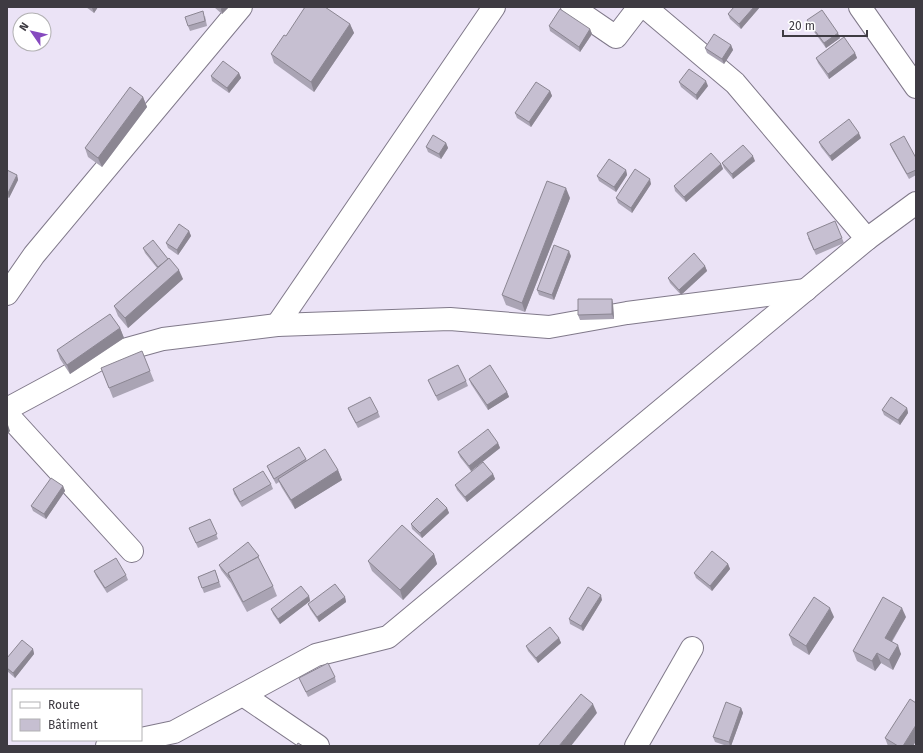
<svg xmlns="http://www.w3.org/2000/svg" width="923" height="753" font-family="'Fira Sans',sans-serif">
<rect width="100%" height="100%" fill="#ebe3f6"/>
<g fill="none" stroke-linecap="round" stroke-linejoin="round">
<!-- minor casing -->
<g stroke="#80798a" stroke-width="24">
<g id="minor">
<polyline points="572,7 616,37 639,7"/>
<polyline points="645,7 735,83 867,239"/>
<polyline points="7,294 34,255 241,7"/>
<polyline points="277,325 494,7"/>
<polyline points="7,409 109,354 163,339 277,325 450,319 549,327 627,313 806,290"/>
<polyline points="7,414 132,551"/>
<polyline points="243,695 318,746"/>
<polyline points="141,739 174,732 316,655 388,637 867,239 916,203"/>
<polyline points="107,746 135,740"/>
<polyline points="636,746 692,648"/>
</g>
</g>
<!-- tertiary casing -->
<g stroke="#80798a" stroke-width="24">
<polyline id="tertiary" points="860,7 916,87"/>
</g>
<!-- minor -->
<use href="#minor" stroke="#fff" stroke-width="22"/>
<!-- tertiary -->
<use href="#tertiary" stroke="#fff" stroke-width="22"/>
</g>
<!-- wall -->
<g fill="#aaa4b4">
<polygon points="86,7 98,7 94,13"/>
<polygon points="214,7 229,7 222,14"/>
<polygon points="734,7 760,7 741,29 730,19 728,14"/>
<polygon points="205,16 207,26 190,31 188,26"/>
<polygon points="807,20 840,38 826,48 809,25"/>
<polygon points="350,24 354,33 314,92 274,63 271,54 286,36"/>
<polygon points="549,26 590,29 592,34 580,52 550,31"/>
<polygon points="731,45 733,50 724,64 707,53 705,48"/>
<polygon points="855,53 857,58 829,79 818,63 816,58"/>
<polygon points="239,73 241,78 229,93 212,81 211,76"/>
<polygon points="679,82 708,86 697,100 681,87"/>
<polygon points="550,91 552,96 531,127 517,118 515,113"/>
<polygon points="143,97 147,107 102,167 88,157 85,148"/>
<polygon points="861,138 832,161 821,147 819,142"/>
<polygon points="446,143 448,148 441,159 428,152 426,147"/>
<polygon points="890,144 916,158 916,175 909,179 892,149"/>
<polygon points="755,161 733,179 724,168 722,163"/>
<polygon points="721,164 723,169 686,202 675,191 674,186"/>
<polygon points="7,170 17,175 18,180 9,198 7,197"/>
<polygon points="626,170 627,175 616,192 599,181 597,176"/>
<polygon points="651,184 632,213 618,203 616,198"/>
<polygon points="570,198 525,312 506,305 502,295"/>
<polygon points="189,231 191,236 178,255 168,248 166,243"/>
<polygon points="808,238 842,238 844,243 816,255"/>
<polygon points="143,248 183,279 128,328 118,316 114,306 157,268 145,253"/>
<polygon points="571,256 554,300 539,295 537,290"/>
<polygon points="705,266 707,271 681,295 670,283 668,278"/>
<polygon points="612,299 613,304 614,319 580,320 578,315"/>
<polygon points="120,328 124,338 70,374 60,359 57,350"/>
<polygon points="101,368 150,371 154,381 113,398"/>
<polygon points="469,379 507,392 509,397 488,410 471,384"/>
<polygon points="428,380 466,381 468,386 438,401"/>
<polygon points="348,408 378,412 380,417 358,428 350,413"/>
<polygon points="907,408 908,413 900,425 884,415 882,410"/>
<polygon points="498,443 500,448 471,471 460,457 458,452"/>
<polygon points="306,459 307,461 338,470 342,480 295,509 282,488 279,482 276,484 269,471 267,466"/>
<polygon points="493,474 495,479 467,502 457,490 455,485"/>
<polygon points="271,484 273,489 242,507 234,494 233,489"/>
<polygon points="63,486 65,491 46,519 33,511 31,506"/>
<polygon points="447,508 449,513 422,538 412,529 411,524"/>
<polygon points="210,519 218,539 198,548 189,528"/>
<polygon points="434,554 437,564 403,600 372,571 368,561"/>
<polygon points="260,561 273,586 277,596 247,612 231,583 221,570 219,565"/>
<polygon points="728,564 730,569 712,591 696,578 694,573"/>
<polygon points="215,570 221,587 204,593 198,577"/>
<polygon points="94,571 126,575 128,580 107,593 96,576"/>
<polygon points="309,596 310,601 280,624 273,614 271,609"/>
<polygon points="345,597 346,602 319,622 310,609 308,604"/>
<polygon points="602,600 583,631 570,624 569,619"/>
<polygon points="834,617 809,655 793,645 789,635"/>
<polygon points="906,617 892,642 901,654 893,670 881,663 875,671 857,661 853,651"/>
<polygon points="559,638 561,643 538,663 528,651 526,646"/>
<polygon points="33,649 34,654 15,678 7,671 7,658"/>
<polygon points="335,677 336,682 308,697 299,678"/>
<polygon points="916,703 916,741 913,746 888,746 885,738"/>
<polygon points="741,708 743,713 731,746 727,746 715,742 713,737"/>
</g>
<!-- shaded-wall -->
<g fill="#8b8692">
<polygon points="93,7 98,7 94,13 92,8"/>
<polygon points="222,7 229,7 222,14 221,9"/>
<polygon points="754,7 760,7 741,29 739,24"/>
<polygon points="350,24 354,33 314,92 311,82"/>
<polygon points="590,29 592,34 580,52 579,47"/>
<polygon points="838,33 840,38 826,48 824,43"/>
<polygon points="731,45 733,50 724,64 722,59"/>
<polygon points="855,53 857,58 829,79 828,74"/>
<polygon points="239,73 241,78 229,93 227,88"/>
<polygon points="706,81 708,86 697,100 696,95"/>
<polygon points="550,91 552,96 531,127 529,122"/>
<polygon points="143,97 147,107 102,167 98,158"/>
<polygon points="859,133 861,138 832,161 830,156"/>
<polygon points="446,143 448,148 441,159 439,154"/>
<polygon points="753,156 755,161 733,179 732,174"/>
<polygon points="721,164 723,169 686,202 684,197"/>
<polygon points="626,170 627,175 616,192 614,187"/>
<polygon points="17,175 18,180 9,198 8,193"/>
<polygon points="650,179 651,184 632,213 631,208"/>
<polygon points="566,188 570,198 525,312 522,303"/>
<polygon points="189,231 191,236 178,255 177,250"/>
<polygon points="569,251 571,256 554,300 552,295"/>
<polygon points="705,266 707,271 681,295 679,290"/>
<polygon points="179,270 183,279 128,328 125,318"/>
<polygon points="612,299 613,304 614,319 612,314"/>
<polygon points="120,328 124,338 70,374 67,365"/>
<polygon points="507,392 509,397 488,410 487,405"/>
<polygon points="907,408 908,413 900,425 898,420"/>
<polygon points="7,422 10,431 7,435"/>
<polygon points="498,443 500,448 471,471 469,466"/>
<polygon points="338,470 342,480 295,509 291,500"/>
<polygon points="493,474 495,479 467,502 465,497"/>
<polygon points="63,486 65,491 46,519 44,514"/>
<polygon points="447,508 449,513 422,538 420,533"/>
<polygon points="434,554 437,564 403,600 400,590"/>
<polygon points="728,564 730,569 712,591 710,586"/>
<polygon points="601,595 602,600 583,631 581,626"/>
<polygon points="309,596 310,601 280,624 278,619"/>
<polygon points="345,597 346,602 319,622 317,617"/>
<polygon points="830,608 834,617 809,655 806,646"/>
<polygon points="902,608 906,617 888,647 885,638"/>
<polygon points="559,638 561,643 538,663 536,658"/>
<polygon points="898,645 901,654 893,670 889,660"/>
<polygon points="33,649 34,654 15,678 13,673"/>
<polygon points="877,653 881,663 875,671 872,661"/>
<polygon points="593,704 597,713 571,746 559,746"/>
<polygon points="741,708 743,713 731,746 730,746 729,742"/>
<polygon points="916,725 916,741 913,746 903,746"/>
</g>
<!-- building -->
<g fill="#c6bfd1" stroke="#8b8692">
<polygon points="305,7 325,7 350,24 311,82 271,54 284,35 286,36"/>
<polygon points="734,7 754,7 739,24 728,14"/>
<polygon points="560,9 590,29 579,47 549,26"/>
<polygon points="822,10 838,33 824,43 807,20"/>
<polygon points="203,11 205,21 188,26 185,17"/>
<polygon points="714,34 731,45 722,59 705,48"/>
<polygon points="844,37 855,53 828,74 816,58"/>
<polygon points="223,61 239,73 227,88 211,76"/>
<polygon points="689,69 706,81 696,95 679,82"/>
<polygon points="536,82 550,91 529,122 515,113"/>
<polygon points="130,87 143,97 98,158 85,148"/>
<polygon points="849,119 859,133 830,156 819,142"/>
<polygon points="433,135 446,143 439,154 426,147"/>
<polygon points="904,136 916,158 916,170 907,174 890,144"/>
<polygon points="743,145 753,156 732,174 722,163"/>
<polygon points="711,153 721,164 684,197 674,186"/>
<polygon points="609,159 626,170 614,187 597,176"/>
<polygon points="635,169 650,179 631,208 616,198"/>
<polygon points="7,170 17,175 8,193 7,193"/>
<polygon points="547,181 566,188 522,303 502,295"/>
<polygon points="835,221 842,238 814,250 807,233"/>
<polygon points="179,224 189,231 177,250 166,243"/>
<polygon points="153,240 168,259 158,267 143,248"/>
<polygon points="554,245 569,251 552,295 537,290"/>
<polygon points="694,253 705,266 679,290 668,278"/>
<polygon points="169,258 179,270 125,318 114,306"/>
<polygon points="578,299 612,299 612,314 578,315"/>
<polygon points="110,314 120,328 67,365 57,350"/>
<polygon points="142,351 150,371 109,388 101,368"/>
<polygon points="458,365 466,381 436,396 428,380"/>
<polygon points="490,365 507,392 487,405 469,379"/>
<polygon points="370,397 378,412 356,423 348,408"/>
<polygon points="891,397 907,408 898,420 882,410"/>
<polygon points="488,429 498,443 469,466 458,452"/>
<polygon points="299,447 306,459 274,479 267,466"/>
<polygon points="325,449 338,470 291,500 278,479"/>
<polygon points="483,462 493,474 465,497 455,485"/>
<polygon points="263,471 271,484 240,502 233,489"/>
<polygon points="51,478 63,486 44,514 31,506"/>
<polygon points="437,498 447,508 420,533 411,524"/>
<polygon points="210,519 217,534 196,543 189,528"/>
<polygon points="402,525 434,554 400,590 368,561"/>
<polygon points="248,542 259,556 254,559 228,573 230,578 219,565"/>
<polygon points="712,551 728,564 710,586 694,573"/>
<polygon points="258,557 273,586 243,602 228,573"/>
<polygon points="116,558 126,575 105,588 94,571"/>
<polygon points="215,570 219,582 202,588 198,577"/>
<polygon points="335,584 345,597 317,617 308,604"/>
<polygon points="301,586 309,596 278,619 271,609"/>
<polygon points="588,587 601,595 581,626 569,619"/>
<polygon points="814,597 830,608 806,646 789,635"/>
<polygon points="883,597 902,608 885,638 898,645 889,660 877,653 872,661 853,651"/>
<polygon points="550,627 559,638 536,658 526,646"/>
<polygon points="22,640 33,649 13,673 7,668 7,658"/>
<polygon points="328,663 335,677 306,692 299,678"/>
<polygon points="581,694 593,704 559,746 538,746"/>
<polygon points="910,699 916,703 916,725 903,746 898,746 885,738"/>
<polygon points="726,702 741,708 729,742 713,737"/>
<polygon points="298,743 303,746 296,746"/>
</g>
<!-- border -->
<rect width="923" height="753" fill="none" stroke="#3e3b42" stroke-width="16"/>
<!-- legend -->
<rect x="12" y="689" width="130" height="52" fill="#ffffff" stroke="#b2b1b3"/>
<rect x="20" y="702" width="20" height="6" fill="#ffffff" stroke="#b2b1b3"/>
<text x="48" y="709" font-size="12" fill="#3e3b42">Route</text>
<rect x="20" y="719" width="20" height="12" fill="#c6bfd1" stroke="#b2b1b3"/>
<text x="48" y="729" font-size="12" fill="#3e3b42">Bâtiment</text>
<!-- north arrow -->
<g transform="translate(32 32) rotate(304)"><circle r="19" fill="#ffffff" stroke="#b2b1b3"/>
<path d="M0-3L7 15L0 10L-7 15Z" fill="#8649bf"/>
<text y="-6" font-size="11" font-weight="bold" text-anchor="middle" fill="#3e3b42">N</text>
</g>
<!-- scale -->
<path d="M783 30v6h84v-6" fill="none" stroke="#3e3b42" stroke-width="2"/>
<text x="789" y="30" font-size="12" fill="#3e3b42" stroke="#ffffff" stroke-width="3" paint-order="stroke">20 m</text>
</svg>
